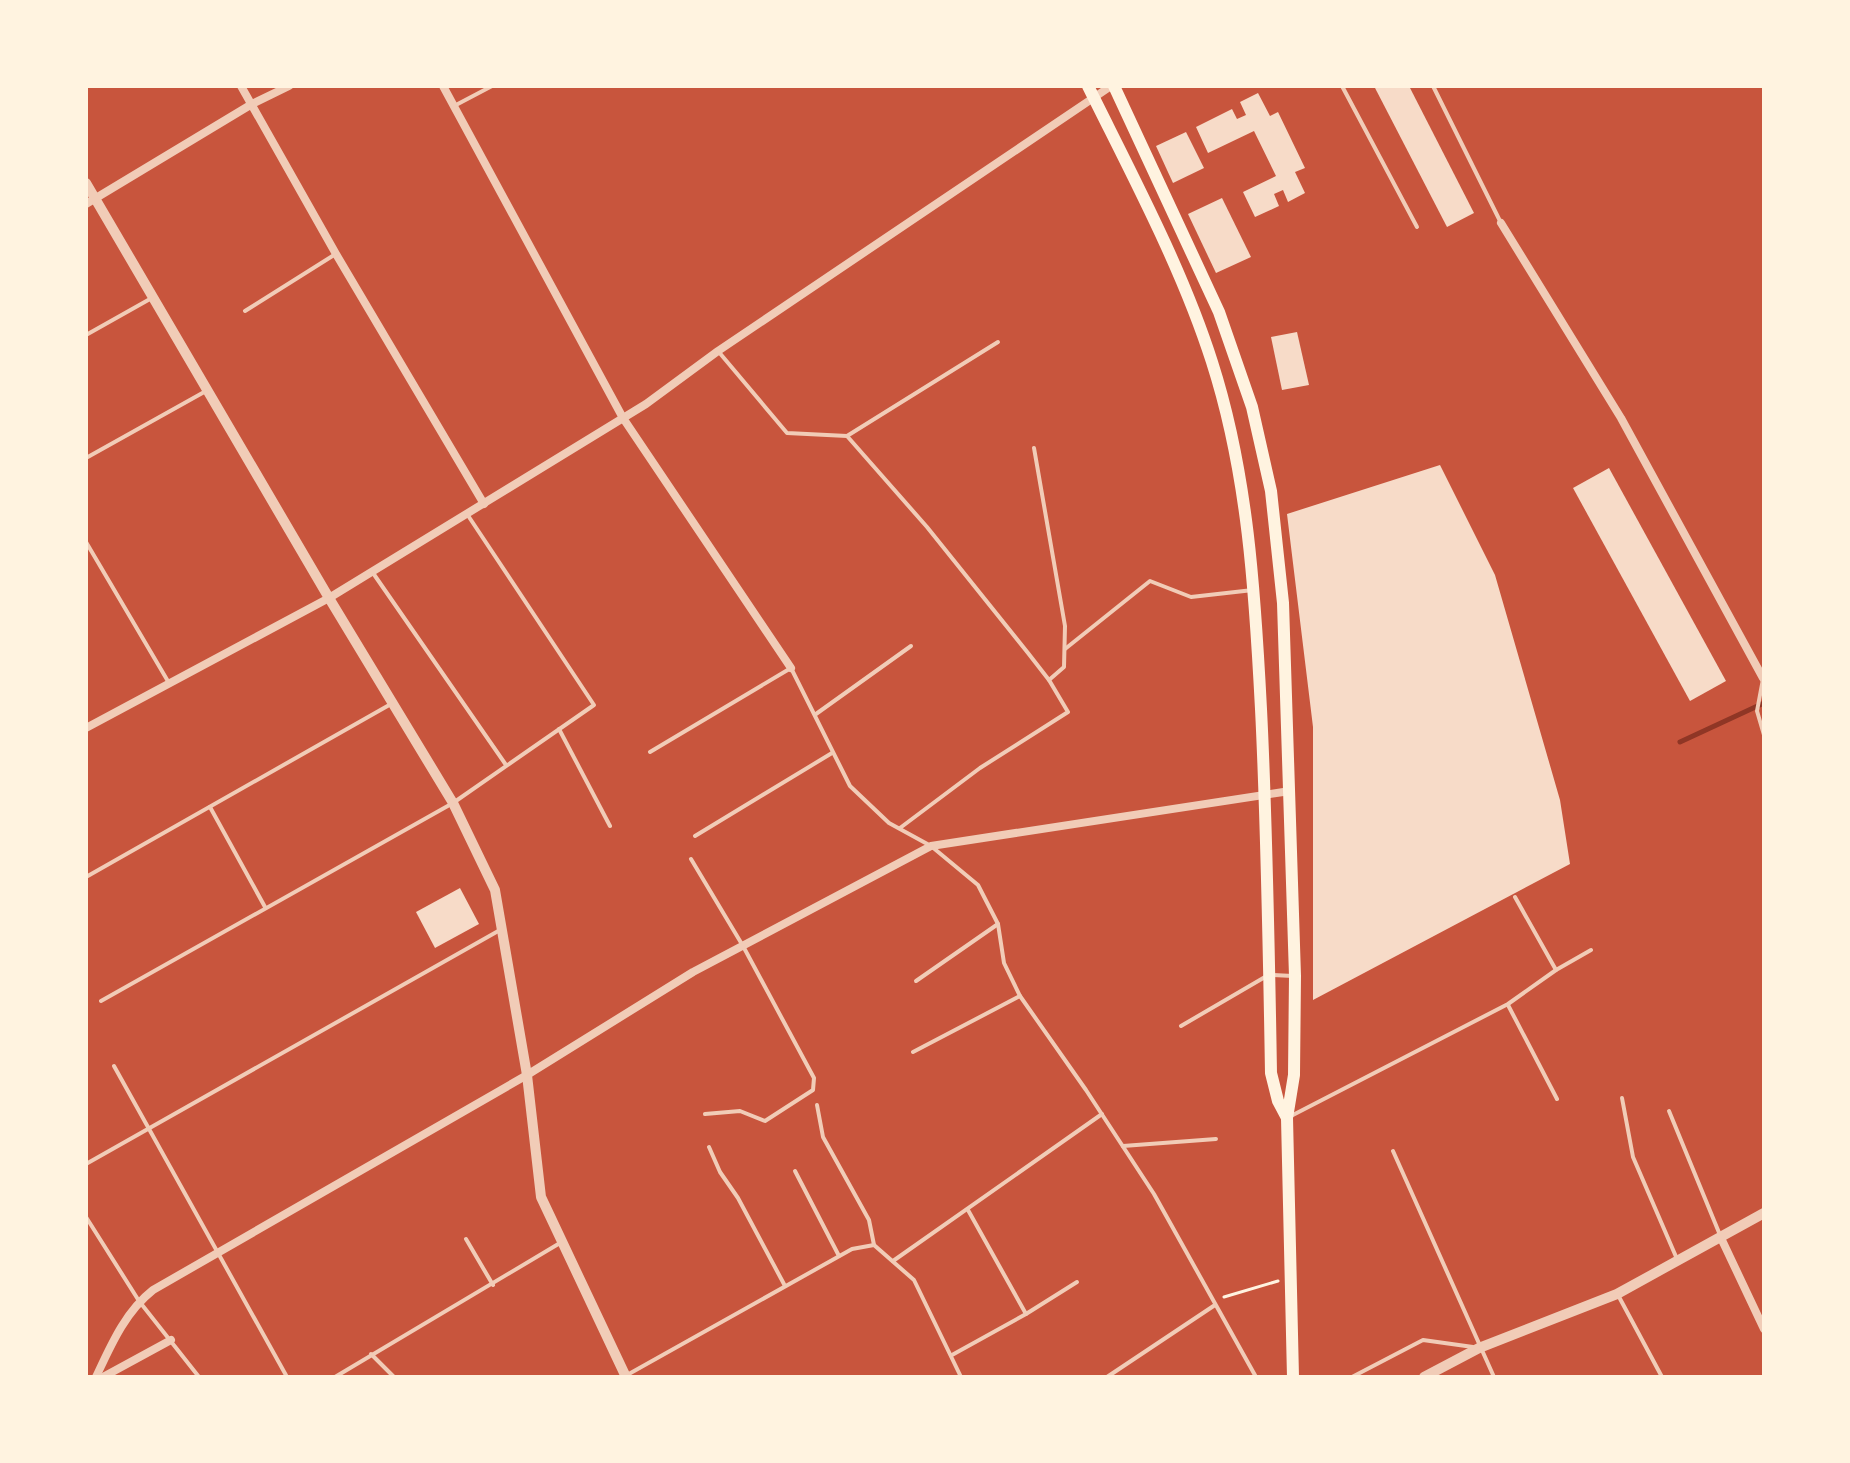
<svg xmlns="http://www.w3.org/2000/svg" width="1850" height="1463" font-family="'Noto Sans',sans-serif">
<rect width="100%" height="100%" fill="#c8553d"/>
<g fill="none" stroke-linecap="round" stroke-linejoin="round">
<!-- stream -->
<polyline stroke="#8f3625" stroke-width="5" points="1680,742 1764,703"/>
</g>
<!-- building -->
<g fill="#f7dbc8">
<polygon points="1374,86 1409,86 1474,213 1447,227"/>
<polygon points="1258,93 1270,116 1278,112 1305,168 1295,172 1305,193 1288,202 1283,190 1274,194 1279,206 1255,217 1243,192 1276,176 1254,131 1208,153 1196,127 1232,109 1237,119 1246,115 1240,102"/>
<polygon points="1186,132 1204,168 1173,183 1156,146"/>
<polygon points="1222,198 1251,257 1216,273 1188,214"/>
<polygon points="1297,332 1309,385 1282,390 1271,337"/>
<polygon points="1440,465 1495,575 1560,800 1570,864 1313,1000 1313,727 1287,514"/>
<polygon points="1609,468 1726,681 1690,701 1573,488"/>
<polygon points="460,888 479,924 435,948 416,912"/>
</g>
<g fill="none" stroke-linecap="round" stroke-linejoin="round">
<!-- path -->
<polyline stroke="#fff3e0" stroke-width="3" points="1224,1297 1278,1281"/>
<!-- service -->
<g stroke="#f1ccb7" stroke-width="4">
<polyline points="1342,86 1417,227"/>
<polyline points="1433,86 1501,223"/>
<polyline points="454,106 492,86"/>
<polyline points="245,311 334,255"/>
<polyline points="86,335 150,299"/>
<polyline points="718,351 787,433 847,436 927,527 1028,653 1049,680 1068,712 980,768 900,828"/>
<polyline points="847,436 998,342"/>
<polyline points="1034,448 1065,626 1064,667 1049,680"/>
<polyline points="86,458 206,391"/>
<polyline points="86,542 169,683"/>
<polyline points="373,573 506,765"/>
<polyline points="1065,649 1150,581 1191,597 1253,590"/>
<polyline points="1763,679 1757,711 1764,735"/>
<polyline points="816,714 911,646"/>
<polyline points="559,729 610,826"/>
<polyline points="650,752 791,668 850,786 889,823 931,846 978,885 998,924 1004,963 1020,996 1086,1090 1154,1194 1256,1377"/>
<polyline points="210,807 265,907"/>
<polyline points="695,836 832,753"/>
<polyline points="691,859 743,946 814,1078 813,1090 765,1121 740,1111 705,1114"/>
<polyline points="86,877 391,704"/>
<polyline points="1515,897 1556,970"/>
<polyline points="1273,975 1293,976"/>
<polyline points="916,981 998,924"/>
<polyline points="101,1001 453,803 594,705 467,514"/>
<polyline points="1508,1005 1557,1099"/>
<polyline points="1181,1026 1265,977"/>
<polyline points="913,1052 1020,996"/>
<polyline points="114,1066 287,1377"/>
<polyline points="1622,1098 1633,1157 1677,1259"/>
<polyline points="817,1105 823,1137 869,1220 874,1245"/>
<polyline points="1669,1111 1720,1235"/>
<polyline points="1289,1117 1508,1004 1556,970 1591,950"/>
<polyline points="1123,1146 1216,1139"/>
<polyline points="709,1147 720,1172 738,1198 785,1286"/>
<polyline points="1393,1151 1494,1377"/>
<polyline points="86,1164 500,930"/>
<polyline points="795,1171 839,1256"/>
<polyline points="86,1217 139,1301 199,1377"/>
<polyline points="466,1239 493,1285"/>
<polyline points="893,1261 1102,1114"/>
<polyline points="1618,1295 1662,1377"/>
<polyline points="1026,1314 1077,1282"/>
<polyline points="371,1354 394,1377"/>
<polyline points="952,1355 1026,1314 968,1210"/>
<polyline points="627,1375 852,1249 874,1245 914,1280 961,1377"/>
<polyline points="335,1377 560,1243"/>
<polyline points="1107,1377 1215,1305"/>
<polyline points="1352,1377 1423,1340 1473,1347"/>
</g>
<!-- minor -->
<g stroke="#f1ccb7" stroke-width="8">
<polyline points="241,86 336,254 484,504"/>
<polyline points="443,86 623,418 791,668"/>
<polyline points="86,204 252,104 289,86"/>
<polyline points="1501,223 1621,418 1763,678"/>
<polyline points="86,728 329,598 646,404 718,351 1111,86"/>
<polyline points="1721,1238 1764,1329"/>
<path d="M96,1377c15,-32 29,-65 57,-87l374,-215 166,-103 238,-126 359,-55"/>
<polyline points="103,1377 171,1340"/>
</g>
<!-- tertiary -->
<g stroke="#f1ccb7" stroke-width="10">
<polyline points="86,183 329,598 453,803 495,890 527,1075 541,1197 626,1377"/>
<polyline points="1424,1377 1479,1348 1617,1294 1764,1213"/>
</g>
<!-- secondary -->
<g stroke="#fff3e0" stroke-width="12">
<path d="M1088,86c44,89 94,182 124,276 36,112 43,231 49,347 6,121 8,242 10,364l7,28 9,17"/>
<polyline points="1114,86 1219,312 1252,407 1271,491 1283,603 1295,976 1294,1075 1287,1118 1293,1377"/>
</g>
</g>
<!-- border -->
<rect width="1850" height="1463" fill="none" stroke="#fff3e0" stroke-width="176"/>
</svg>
